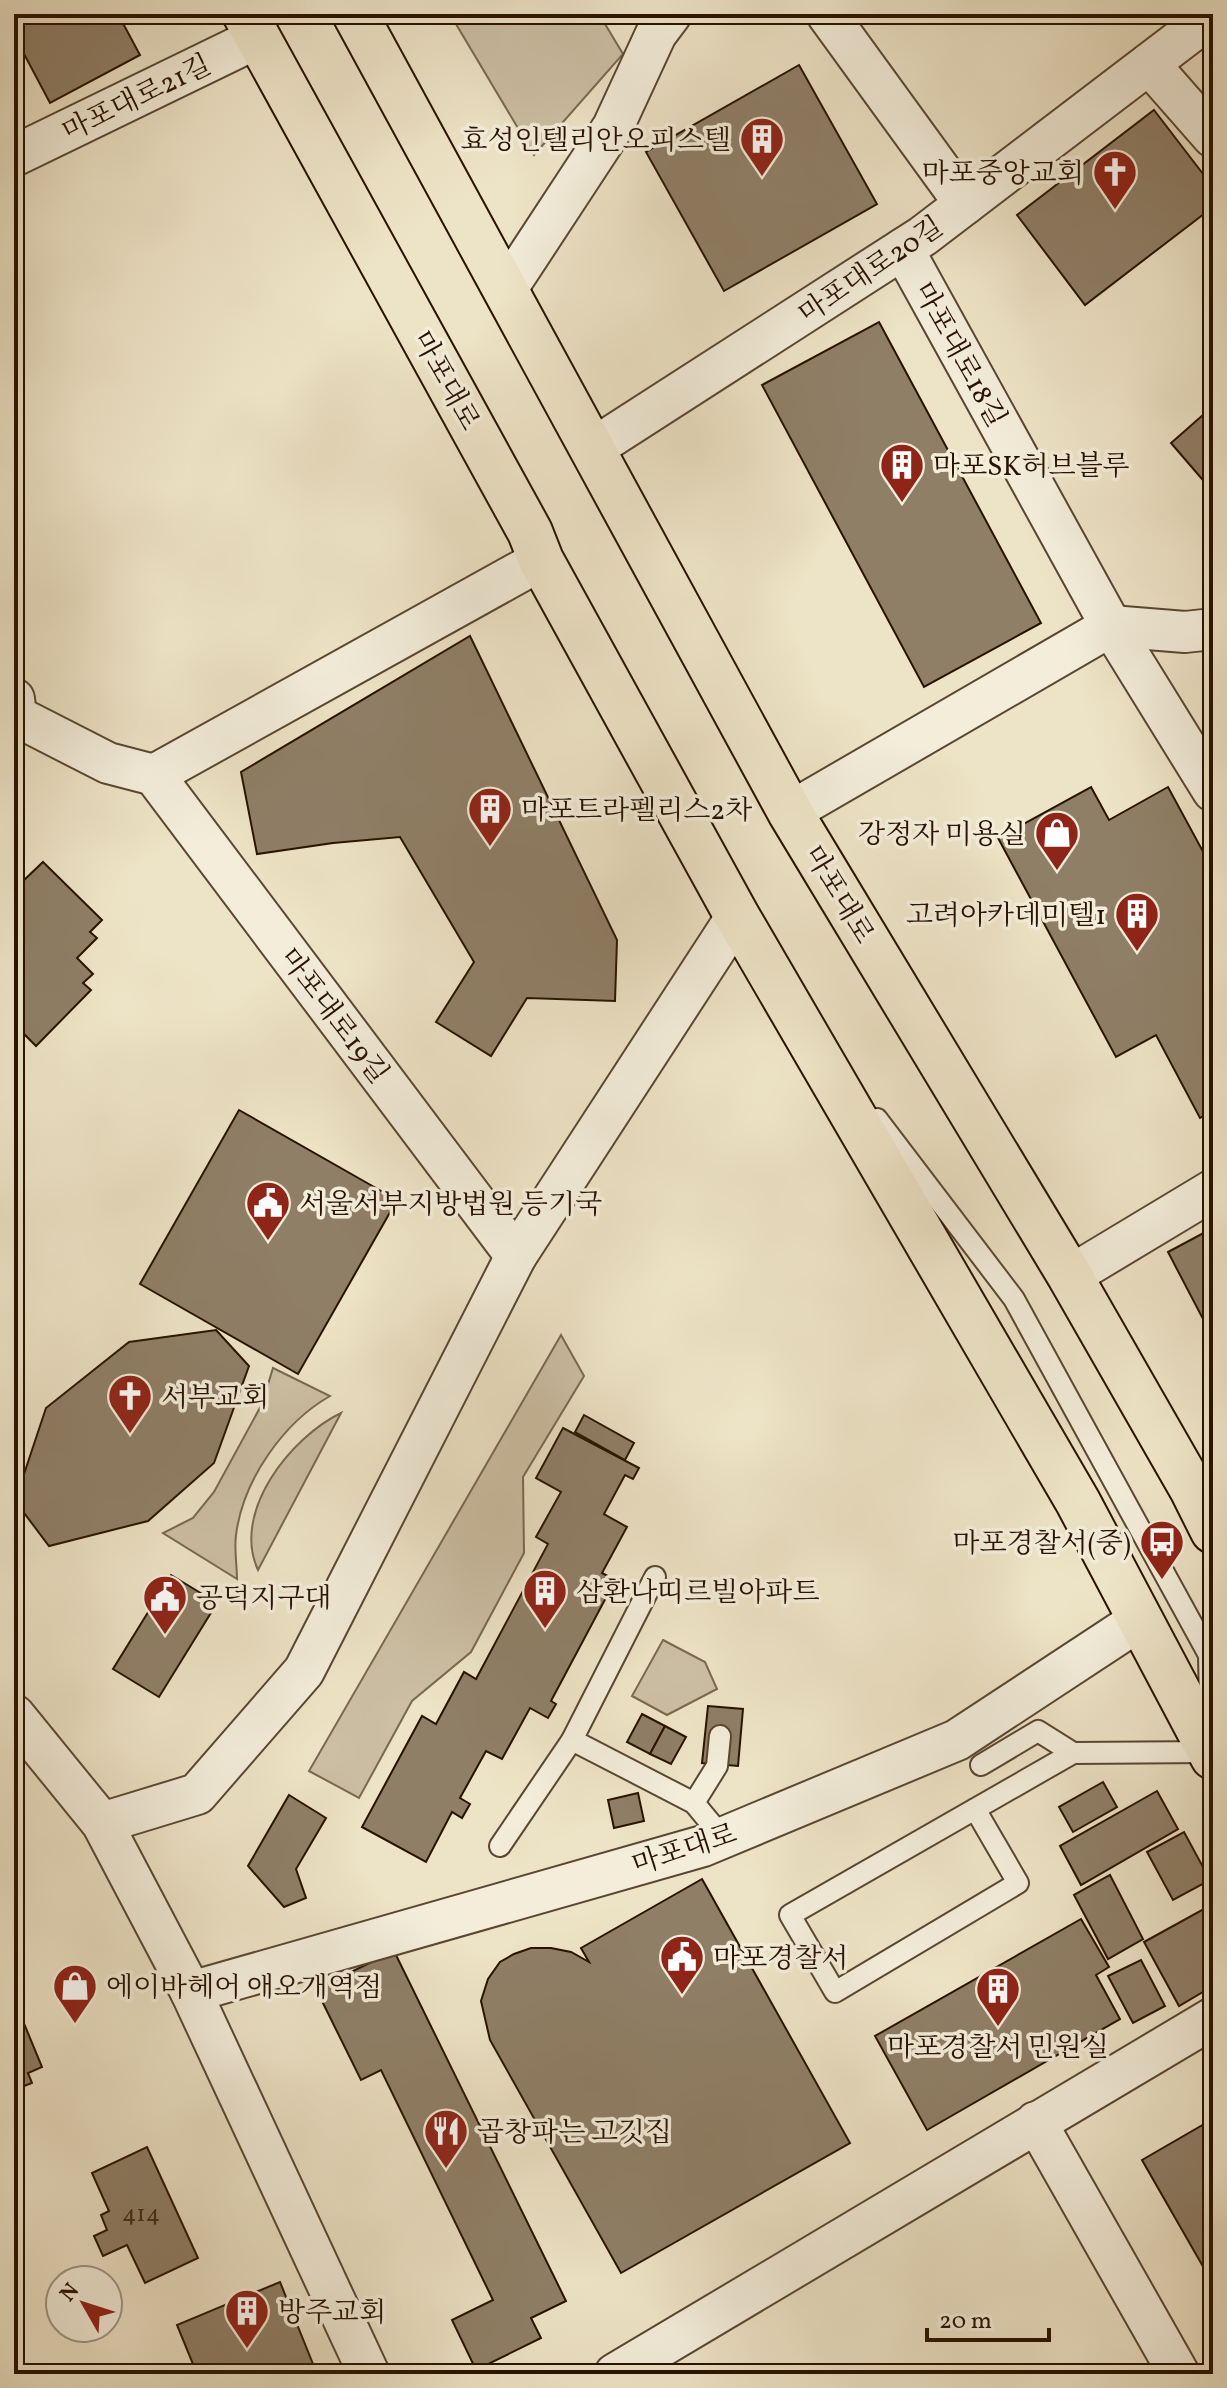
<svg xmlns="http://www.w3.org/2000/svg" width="1227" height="2388" font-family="Vollkorn,'Noto Serif KR',serif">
<rect width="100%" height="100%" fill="#ede3c6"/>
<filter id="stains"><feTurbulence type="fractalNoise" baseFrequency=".0025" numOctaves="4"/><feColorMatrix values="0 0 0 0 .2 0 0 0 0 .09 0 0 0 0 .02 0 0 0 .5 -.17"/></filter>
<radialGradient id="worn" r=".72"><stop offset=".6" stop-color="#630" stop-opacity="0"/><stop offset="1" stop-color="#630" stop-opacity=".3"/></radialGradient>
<!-- green -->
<g fill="#ccbfa4" stroke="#7a6852" stroke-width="2">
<polygon points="450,14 599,14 623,54 534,155"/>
<polygon points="561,1335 584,1376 523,1477 524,1553 471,1652 412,1701 359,1798 309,1771"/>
<path d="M273,1368l57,28c-47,27 -87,84 -94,139 -2,14 1,30 1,44l-74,-46 30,-15 21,-26 48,-88z"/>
<path d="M341,1413l-83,157c-27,-58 33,-133 83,-157z"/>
<polygon points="663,1640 705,1662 717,1689 667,1715 632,1696"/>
</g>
<!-- building -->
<g fill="#8f7f67" stroke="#291200" stroke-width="2">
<polygon points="14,14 118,14 140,55 50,103 14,35"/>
<polygon points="799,65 877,204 724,291 646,152"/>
<polygon points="1154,110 1213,187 1213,207 1085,305 1017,215"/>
<polygon points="879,322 1041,623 924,687 762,385"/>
<polygon points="1211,408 1213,469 1202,479 1171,443"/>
<polygon points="470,636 617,940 615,1001 527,998 491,1056 436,1022 474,962 400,837 333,843 257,854 241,772"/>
<polygon points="1091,787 1109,820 1168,787 1213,870 1213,1111 1200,1118 1156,1035 1116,1057 998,838"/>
<polygon points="43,862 102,920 90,932 97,938 77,958 93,974 83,983 91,990 36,1046 24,1034 16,1042 14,1040 14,874 22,882"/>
<polygon points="239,1110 397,1200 298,1374 140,1284"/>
<polygon points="1213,1228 1213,1314 1203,1319 1168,1252"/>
<polygon points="216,1330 249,1366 214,1463 148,1521 49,1546 15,1501 46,1408 129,1342"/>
<polygon points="584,1415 634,1443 625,1460 575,1432"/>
<polygon points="563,1428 639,1468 633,1479 625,1475 604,1514 627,1527 602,1573 621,1583 615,1595 609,1592 551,1701 556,1704 548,1718 530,1708 502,1759 486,1751 460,1798 470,1804 462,1818 452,1812 426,1862 362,1827 422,1716 436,1724 464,1672 476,1679 548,1544 536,1537 561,1492 536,1478"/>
<polygon points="171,1575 217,1603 159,1697 113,1669"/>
<polygon points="708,1706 743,1709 738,1766 702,1763"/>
<polygon points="642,1714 665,1726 650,1754 627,1742"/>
<polygon points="665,1726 686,1737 671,1764 650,1754"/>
<polygon points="1103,1782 1117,1807 1073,1832 1059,1807"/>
<polygon points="1157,1791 1178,1829 1081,1885 1060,1846"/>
<polygon points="638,1793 644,1821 614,1828 608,1800"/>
<polygon points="289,1795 326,1818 296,1869 306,1898 284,1907 248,1866"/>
<polygon points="1184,1832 1210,1880 1173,1900 1147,1852"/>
<polygon points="1110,1875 1143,1939 1108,1959 1074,1895"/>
<polygon points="702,1879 850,2143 621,2273 490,2040 481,2001 488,1979 500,1962 514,1954 531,1948 551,1948 571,1952 589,1962 581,1948"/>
<polygon points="1213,1904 1213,1986 1179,2006 1144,1942"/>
<polygon points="1081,1919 1109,1967 1096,1975 1120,2019 927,2130 875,2036"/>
<polygon points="394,1951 566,2301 531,2318 541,2338 476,2370 452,2320 493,2300 381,2070 361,2080 316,1989"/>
<polygon points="1141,1960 1165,2006 1133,2023 1108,1976"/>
<polygon points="18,2009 42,2067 28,2073 32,2083 14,2090 14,2011"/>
<polygon points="1213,2119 1213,2284 1142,2160"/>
<polygon points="147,2147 198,2258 145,2283 127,2245 103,2256 94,2236 107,2230 101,2215 109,2211 92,2173"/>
<polygon points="280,2282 317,2374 197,2374 177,2325"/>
<polygon points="923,2367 972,2374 922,2374"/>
</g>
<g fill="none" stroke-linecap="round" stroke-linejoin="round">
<!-- service casing -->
<g stroke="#5a4632" stroke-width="24">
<g id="service">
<polyline points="877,1119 1014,1299 1209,1655 1211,1752 1073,1753 790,1915 835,1992 1018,1883 975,1809"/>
<polyline points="655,1577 572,1740 694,1803 723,1838"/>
<polyline points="981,1765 1038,1731 1073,1753"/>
<polyline points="694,1803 717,1766 720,1736"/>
<polyline points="500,1846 572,1740"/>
</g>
</g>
<!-- minor casing -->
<g stroke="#5a4632" stroke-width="44">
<g id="minor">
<polyline points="827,14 965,204"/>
<polyline points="1149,64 1213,137"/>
<polyline points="14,156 259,37"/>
<polyline points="903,249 1111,626 1213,791"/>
<polyline points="506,290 613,127 656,34 671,14"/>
<polyline points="592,449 923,236 1213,15"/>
<polyline points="14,699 16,716 108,763 154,775 516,1256"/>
<polyline points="154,775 541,560"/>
<polyline points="790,812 1111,626 1185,632 1213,629"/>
<polyline points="1070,1276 1213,1190"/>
<polyline points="14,1715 102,1823 191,1992 369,2374"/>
<polyline points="102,1823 197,1794 304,1671 516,1256 737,916"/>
<polyline points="191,1992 703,1846 957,1740 1141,1619"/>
<polyline points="1036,2122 1179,2374"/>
<polyline points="615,2374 1213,2018"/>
</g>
</g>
<!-- primary casing -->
<g stroke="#291200" stroke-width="48">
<g id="primary">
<polyline points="245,14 530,532 541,560 737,916 1078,1502 1213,1757"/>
<polyline points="355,14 790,812 1070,1276 1192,1489 1213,1531"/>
</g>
</g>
<!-- service -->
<use href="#service" stroke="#f3edda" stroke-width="20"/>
<!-- minor -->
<use href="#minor" stroke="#f3edda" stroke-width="40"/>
<!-- primary -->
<use href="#primary" stroke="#ede3c6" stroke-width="44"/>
</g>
<!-- icons -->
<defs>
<g id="building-pin" transform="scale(2.3)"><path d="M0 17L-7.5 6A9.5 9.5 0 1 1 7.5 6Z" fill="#8f2418" stroke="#f3edda"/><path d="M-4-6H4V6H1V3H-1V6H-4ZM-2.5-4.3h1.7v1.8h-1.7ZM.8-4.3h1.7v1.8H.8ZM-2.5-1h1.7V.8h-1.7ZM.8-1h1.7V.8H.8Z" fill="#fff"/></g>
<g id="church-pin" transform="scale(2.3)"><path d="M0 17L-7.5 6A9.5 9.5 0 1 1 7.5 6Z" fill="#8f2418" stroke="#f3edda"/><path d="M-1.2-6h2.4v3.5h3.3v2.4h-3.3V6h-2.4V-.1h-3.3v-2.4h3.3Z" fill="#fff"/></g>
<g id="shop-pin" transform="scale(2.3)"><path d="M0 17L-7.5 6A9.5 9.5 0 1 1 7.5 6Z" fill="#8f2418" stroke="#f3edda"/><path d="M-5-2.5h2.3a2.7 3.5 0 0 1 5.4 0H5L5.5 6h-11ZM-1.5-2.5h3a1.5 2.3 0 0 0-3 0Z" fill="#fff"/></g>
<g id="civic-pin" transform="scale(2.3)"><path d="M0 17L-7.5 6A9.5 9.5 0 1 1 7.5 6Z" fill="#8f2418" stroke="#f3edda"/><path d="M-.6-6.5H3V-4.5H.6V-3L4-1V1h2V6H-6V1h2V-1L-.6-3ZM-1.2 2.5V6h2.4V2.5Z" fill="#fff"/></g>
<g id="bus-pin" transform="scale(2.3)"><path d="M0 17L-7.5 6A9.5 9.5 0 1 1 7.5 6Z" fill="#8f2418" stroke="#f3edda"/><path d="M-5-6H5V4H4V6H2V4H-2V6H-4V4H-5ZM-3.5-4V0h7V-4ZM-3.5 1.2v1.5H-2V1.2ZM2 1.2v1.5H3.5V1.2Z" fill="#fff"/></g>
<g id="restaurant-pin" transform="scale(2.3)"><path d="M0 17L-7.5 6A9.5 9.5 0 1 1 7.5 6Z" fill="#8f2418" stroke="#f3edda"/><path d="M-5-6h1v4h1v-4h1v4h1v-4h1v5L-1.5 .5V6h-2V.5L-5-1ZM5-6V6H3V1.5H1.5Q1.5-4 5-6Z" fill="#fff"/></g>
</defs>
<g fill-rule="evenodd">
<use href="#building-pin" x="762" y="139"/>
<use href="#church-pin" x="1115" y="172"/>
<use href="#building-pin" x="902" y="465"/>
<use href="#building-pin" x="490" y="809"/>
<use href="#shop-pin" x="1057" y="833"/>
<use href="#building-pin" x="1137" y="914"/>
<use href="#civic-pin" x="268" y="1203"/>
<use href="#church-pin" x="130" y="1396"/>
<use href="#bus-pin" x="1162" y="1542"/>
<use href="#building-pin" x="545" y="1591"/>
<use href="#civic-pin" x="165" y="1597"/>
<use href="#civic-pin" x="682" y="1957"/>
<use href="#shop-pin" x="75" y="1986"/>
<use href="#building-pin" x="998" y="1989"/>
<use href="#restaurant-pin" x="446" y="2131"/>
<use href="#building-pin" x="247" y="2311"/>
</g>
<g text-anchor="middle" stroke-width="7" stroke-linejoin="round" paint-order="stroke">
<!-- number labels -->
<g font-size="24" fill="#422d1a">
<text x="141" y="2221">414</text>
</g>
<!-- street labels -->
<g font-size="28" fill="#291200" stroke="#f3edda">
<text transform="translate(136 97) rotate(-26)" y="10">마포대로21길</text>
<text transform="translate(870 269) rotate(-34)" y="10">마포대로20길</text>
<text transform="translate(961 354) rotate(61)" y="10">마포대로18길</text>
<text transform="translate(447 380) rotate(61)" y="10">마포대로</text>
<text transform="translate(840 894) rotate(59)" y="10">마포대로</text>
<text transform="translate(335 1015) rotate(53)" y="10">마포대로19길</text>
<text transform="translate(684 1848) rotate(-18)" y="10">마포대로</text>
</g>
<!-- poi labels -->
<g font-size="28" fill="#291200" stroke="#f3edda" text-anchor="start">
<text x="731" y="149" text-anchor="end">효성인텔리안오피스텔</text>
<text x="1084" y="182" text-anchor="end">마포중앙교회</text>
<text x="933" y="475">마포SK허브블루</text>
<text x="521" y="819">마포트라펠리스2차</text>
<text x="1026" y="843" text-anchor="end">강정자 미용실</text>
<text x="1106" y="924" text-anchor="end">고려아카데미텔1</text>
<text x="299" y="1213">서울서부지방법원 등기국</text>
<text x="161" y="1406">서부교회</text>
<text x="1131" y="1552" text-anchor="end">마포경찰서(중)</text>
<text x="576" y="1601">삼환나띠르빌아파트</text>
<text x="196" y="1607">공덕지구대</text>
<text x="713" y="1967">마포경찰서</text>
<text x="106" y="1996">에이바헤어 애오개역점</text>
<text x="998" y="2056" text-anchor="middle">마포경찰서 민원실</text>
<text x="477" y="2141">곱창파는 고깃집</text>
<text x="278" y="2321">방주교회</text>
</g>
</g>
<!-- margin -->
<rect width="1227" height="2388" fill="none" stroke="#ede3c6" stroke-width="48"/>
<rect x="16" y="16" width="1195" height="2356" fill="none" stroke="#291200" stroke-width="4"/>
<rect x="24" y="24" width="1179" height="2340" fill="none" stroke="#291200" stroke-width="2"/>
<!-- north arrow -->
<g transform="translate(84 2304) rotate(309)"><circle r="38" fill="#f3edda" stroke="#a29583" stroke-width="2"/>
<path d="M0-6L14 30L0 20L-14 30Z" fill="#8f2418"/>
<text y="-12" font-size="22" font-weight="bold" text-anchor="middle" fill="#291200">N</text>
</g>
<!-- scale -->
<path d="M927 2328v12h122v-12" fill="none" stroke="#291200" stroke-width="4"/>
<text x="939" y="2328" font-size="24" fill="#291200" stroke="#f3edda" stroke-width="6" paint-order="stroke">20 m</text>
<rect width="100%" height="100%" filter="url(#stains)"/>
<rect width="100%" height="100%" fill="url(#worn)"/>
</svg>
